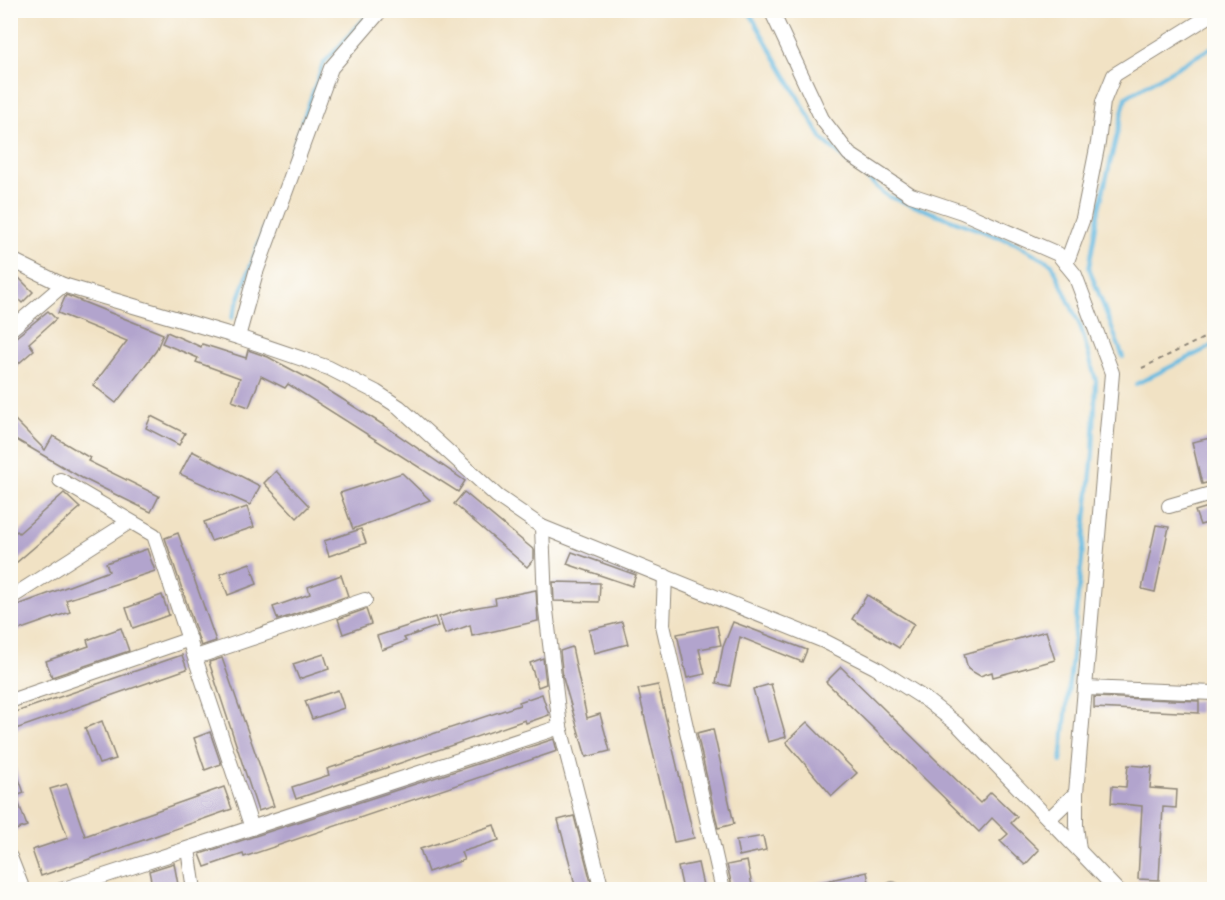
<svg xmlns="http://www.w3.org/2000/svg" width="1225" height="900" font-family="Dekko,sans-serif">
<rect width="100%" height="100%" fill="#fdfcf7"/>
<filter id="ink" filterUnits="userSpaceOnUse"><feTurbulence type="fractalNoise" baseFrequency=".0167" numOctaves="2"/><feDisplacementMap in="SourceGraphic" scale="12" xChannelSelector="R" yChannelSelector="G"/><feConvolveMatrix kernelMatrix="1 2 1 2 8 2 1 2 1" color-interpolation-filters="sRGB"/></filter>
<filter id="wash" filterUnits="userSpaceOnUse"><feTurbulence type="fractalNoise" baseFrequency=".008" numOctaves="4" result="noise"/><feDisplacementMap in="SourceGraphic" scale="24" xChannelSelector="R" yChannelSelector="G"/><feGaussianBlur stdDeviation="1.35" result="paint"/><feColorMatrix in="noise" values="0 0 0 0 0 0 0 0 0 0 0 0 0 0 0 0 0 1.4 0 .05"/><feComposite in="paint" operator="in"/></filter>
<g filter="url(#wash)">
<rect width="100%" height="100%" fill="#f1e2c4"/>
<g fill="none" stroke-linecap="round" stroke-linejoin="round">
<!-- stream -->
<g stroke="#64b9e1" stroke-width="4">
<polyline points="748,10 822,139 887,196 1015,243 1052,264 1081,328 1096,381 1093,453 1061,762"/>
<polyline points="232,318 323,64 365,18"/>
<polyline points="1123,357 1089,268 1099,209 1126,97 1214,46"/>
<polyline points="1136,384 1214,345"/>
</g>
</g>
<g id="blocks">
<!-- building -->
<g fill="#b2a4cd">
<polygon points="17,276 33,292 22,303 10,291 10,283"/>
<polygon points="66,295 163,334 156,351 116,403 93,385 127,341 58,313"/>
<polygon points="48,311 56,319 29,343 34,350 10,371 10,342"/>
<polygon points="167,332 201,347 202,344 246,358 248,350 268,357 315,382 385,426 465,481 458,492 288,384 285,388 261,376 249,407 232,401 240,378 196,362 198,358 162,343"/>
<polygon points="10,415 45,450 53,436 90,458 88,461 159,496 151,512 82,478 10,436"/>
<polygon points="151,416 185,433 179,445 146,428"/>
<polygon points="1215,437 1215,481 1202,484 1192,442"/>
<polygon points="192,451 260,486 250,505 180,474"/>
<polygon points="276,471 309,506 297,518 264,483"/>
<polygon points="402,473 430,500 353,529 340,493"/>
<polygon points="464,492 534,550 534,559 527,567 454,504"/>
<polygon points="64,493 80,508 10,568 10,537 17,531 19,533"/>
<polygon points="1215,505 1215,521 1200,525 1195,511"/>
<polygon points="247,507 254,527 211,541 204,522"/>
<polygon points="1156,525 1169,527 1155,592 1142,589"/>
<polygon points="361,529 366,543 329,556 324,541"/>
<polygon points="178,533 216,641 201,646 165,538"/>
<polygon points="147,549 155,571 66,600 70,612 10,633 10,608 109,571 106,563"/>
<polygon points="572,552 636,575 632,586 567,564"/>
<polygon points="250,563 257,584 228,595 220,574"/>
<polygon points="341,575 348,596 278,620 273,607 310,594 308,587"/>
<polygon points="553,582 600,583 599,602 554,601"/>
<polygon points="536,590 538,621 472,636 470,625 445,634 439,617 460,610 496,604 495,598"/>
<polygon points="162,595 169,615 133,628 126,608"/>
<polygon points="867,595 914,624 899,648 852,619"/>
<polygon points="366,609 371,624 343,634 338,619"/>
<polygon points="435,617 438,626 404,638 406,641 382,650 377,636"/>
<polygon points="622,622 628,644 594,653 589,630"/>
<polygon points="733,622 807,650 802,662 740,637 730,686 716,683 723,647"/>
<polygon points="717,626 721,645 699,649 705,674 687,678 677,634"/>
<polygon points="121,628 129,651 52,677 46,661 89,646 87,640"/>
<polygon points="1046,631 1055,660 993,677 992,672 980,676 968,669 964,654"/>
<polygon points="572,647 587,718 600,714 610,751 586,757 563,678 560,651"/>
<polygon points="324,654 329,669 299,679 293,664"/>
<polygon points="182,655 187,669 10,731 10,714"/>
<polygon points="222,658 274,806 258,811 209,662"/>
<polygon points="543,658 546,684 538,687 530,663"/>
<polygon points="841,667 980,803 991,792 1017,817 1011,823 1039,850 1025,865 1000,841 1008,834 992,818 979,832 826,682"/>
<polygon points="771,684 786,737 768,742 753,689"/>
<polygon points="658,685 694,838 674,842 638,689"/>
<polygon points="338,690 344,708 312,719 305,701"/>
<polygon points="542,694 549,715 526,723 525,720 296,799 292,787 329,775 327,769 520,705 519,702"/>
<polygon points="1094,697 1199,701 1199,713 1094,708"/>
<polygon points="102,721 116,759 99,764 85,728"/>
<polygon points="807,722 857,773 832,796 786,742"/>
<polygon points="713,729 734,824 718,828 697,733"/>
<polygon points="210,732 221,764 205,770 194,738"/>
<polygon points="554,739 557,751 244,857 243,854 205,867 200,854"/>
<polygon points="12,759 24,793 16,796 27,826 10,832"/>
<polygon points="1128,765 1152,767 1150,788 1177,790 1176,808 1163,807 1159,880 1138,879 1142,806 1111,803 1112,786 1126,787"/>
<polygon points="67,784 85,836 224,787 232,809 41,876 32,850 68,838 50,789"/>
<polygon points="574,816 593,890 576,890 571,868 558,820"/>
<polygon points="494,825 499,840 461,852 464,860 428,872 420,849"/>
<polygon points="763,836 766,850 739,856 736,841"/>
<polygon points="747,861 753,890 733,890 727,865"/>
<polygon points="174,863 179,890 153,890 149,871"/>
<polygon points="698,863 704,890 683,890 678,867"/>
<polygon points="867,872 870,887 857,890 807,890 807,885"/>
</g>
</g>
</g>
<g filter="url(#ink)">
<use href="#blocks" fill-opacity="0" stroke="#8e8678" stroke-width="1.5"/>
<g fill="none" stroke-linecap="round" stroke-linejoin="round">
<!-- minor casing -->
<g stroke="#8e8678" stroke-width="16">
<g id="minor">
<polyline points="771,10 822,119 849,154 911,195 962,212 1058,254 1075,275 1112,373 1076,793 1076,825 1079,850"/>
<polyline points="10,259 63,285 238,337 329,368 376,392 399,407 497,496 542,527 824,641 875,667 925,699 958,725 1117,890"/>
<polyline points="1066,264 1083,218 1098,143 1103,102 1114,75 1214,13"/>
<polyline points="10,330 63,285"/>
<polyline points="238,337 256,272 331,68 381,10"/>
<polyline points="60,480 154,535 252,828"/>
<polyline points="1169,506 1214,493"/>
<polyline points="542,527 545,602 560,727 602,890"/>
<polyline points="665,576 663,625 723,890"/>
<polyline points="10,598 129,522"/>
<polyline points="196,657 365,600"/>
<polyline points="1085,688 1214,693"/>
<polyline points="10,701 190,639"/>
<polyline points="1050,818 1076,793"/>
<polyline points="188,849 194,890"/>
<polyline points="10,857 23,890"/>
<polyline points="61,890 560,727"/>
<polyline points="891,890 893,889"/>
</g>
</g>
<!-- path -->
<polyline stroke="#8e8678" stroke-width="2" stroke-dasharray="4.5 4.5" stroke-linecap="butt" points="1142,368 1214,333"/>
<!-- minor -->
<use href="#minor" stroke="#fff" stroke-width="14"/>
</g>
</g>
<!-- margin -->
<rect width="1225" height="900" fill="none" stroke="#fdfcf7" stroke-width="36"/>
</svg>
